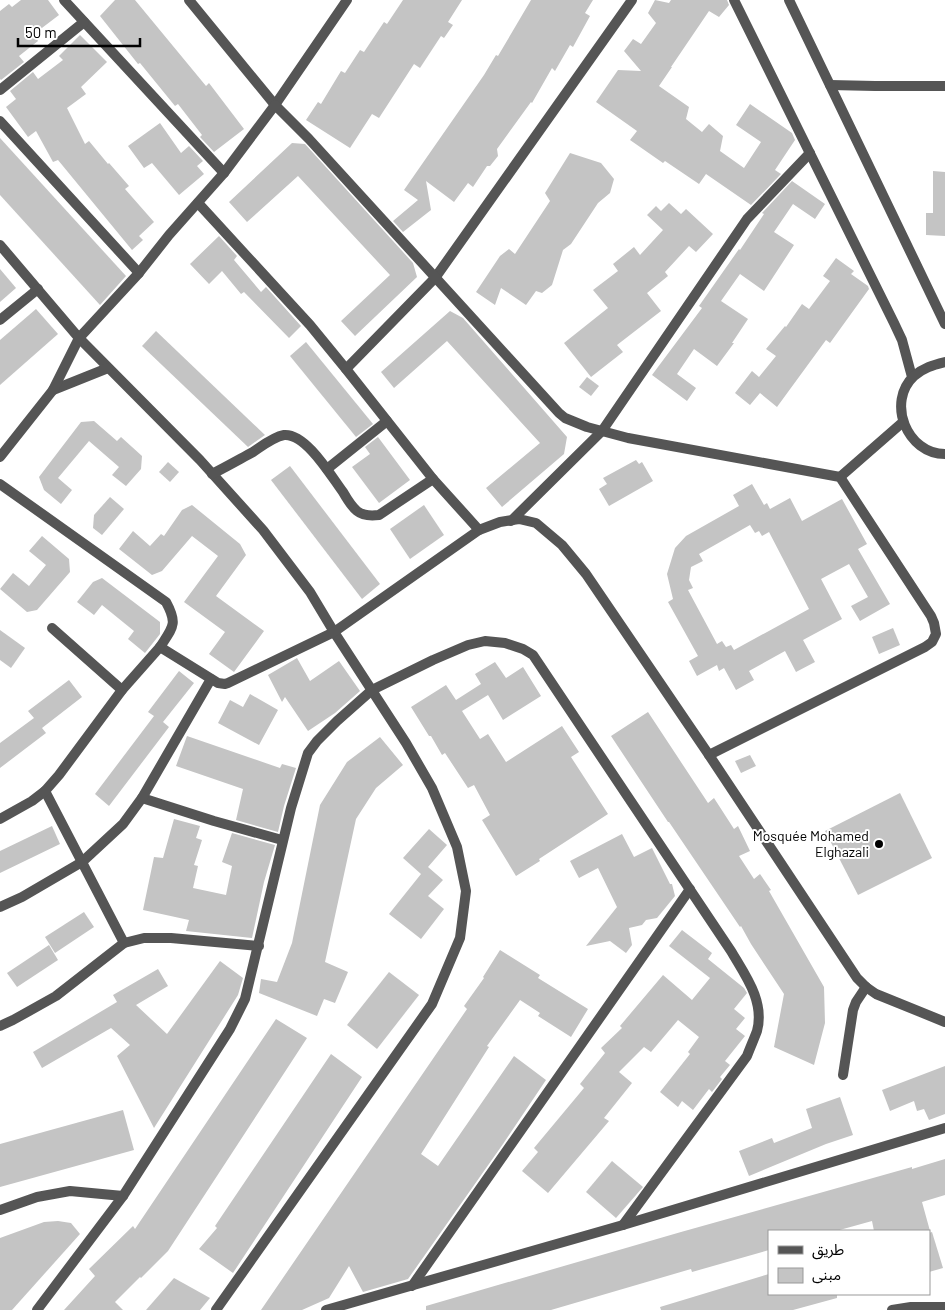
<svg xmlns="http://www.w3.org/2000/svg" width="945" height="1310" font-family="Barlow,'Noto Sans Arabic',sans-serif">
<rect width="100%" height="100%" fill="#fff"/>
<!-- building -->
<g fill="#c4c4c4" fill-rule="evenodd">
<polygon points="21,0 48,0 59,15 34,34 38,41 19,56 24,62 1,80 0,79 0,11 9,4 12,7"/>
<polygon points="115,0 135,0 206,86 209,83 244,129 214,152 200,137 202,135 178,104 175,106 140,63 138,64 100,16"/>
<polygon points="403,0 462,0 448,22 453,25 444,38 441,36 420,68 414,64 379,118 372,114 350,148 306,120 318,102 321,104 341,71 345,73 360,50 364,52 384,22 387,24"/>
<polygon points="531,0 593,0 585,13 590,16 573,47 570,45 555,71 552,68 532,103 531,102 497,149 498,156 490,166 487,166 473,187 468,183 454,202 426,181 431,210 403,232 393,221 418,200 404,190 484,75 496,55 498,56"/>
<polygon points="655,0 669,3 671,0 727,0 729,5 719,17 709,11 671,67 672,67 659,86 689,107 686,119 702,132 709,124 723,136 720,151 744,168 761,142 736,125 750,104 792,133 795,140 775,170 781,174 751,205 706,174 699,184 665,161 663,163 630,140 637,131 596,102 618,70 641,71 624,51 633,39 641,44 656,23 648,13"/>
<polygon points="80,35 107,62 81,87 86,94 67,108 85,144 89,141 108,164 109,163 129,186 125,189 154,222 139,236 143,240 132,250 58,160 53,162 36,131 28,137 6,107 16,99 10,91 33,72 38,79 63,60 59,56"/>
<polygon points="160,123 181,153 189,146 203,161 197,166 204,174 179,195 152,163 144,168 128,146"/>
<polygon points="0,138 126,276 100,305 0,195"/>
<polygon points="292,143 305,144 413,263 417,277 355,336 341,321 390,275 298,176 247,222 229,202"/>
<polygon points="570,153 601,163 614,179 610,193 598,203 571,244 563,250 552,285 542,293 536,291 526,305 501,288 495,305 476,292 500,256 509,249 515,254 550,201 545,193"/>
<polygon points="933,171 945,172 945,236 926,235 926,213 933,213"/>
<polygon points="792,181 825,204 815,219 793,204 774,232 794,245 764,291 740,274 721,301 748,319 732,343 734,343 717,366 694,349 677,374 696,388 687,401 652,375 702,308 699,306 739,249 740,250 764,214 762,213"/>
<polygon points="669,203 681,214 686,209 713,234 696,252 689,246 665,272 668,276 647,293 661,311 617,345 623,352 591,377 564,343 608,308 593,290 618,271 613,264 634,247 640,255 663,230 647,215 656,206 661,211"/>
<polygon points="219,236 237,256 234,260 261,292 266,287 301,326 289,338 244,292 241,294 222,271 209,284 190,264"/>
<polygon points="836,258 854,271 851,274 868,286 869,289 830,343 826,340 777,407 760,393 750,405 735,393 752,371 759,377 776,356 766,349 785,326 786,327 802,304 809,309 830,281 823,276"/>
<polygon points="0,269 16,288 0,302"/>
<polygon points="36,309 58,334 0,385 0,340"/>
<polygon points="450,311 463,318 567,437 564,454 502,507 486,488 540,443 447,341 394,388 381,372"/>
<polygon points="156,331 265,435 248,447 142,346"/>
<polygon points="306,342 373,424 356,437 290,356"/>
<polygon points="587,377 599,386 591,396 579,387"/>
<polygon points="94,421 117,441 121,437 142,456 141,469 126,486 112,475 119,467 89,441 58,478 72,490 61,504 44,490 39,477 81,422"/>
<polygon points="378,437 410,480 379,503 352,467 370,454 365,447"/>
<polygon points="636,460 639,464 642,462 653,481 609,506 599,489 607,484 603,478"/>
<polygon points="168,462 179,472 170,482 159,472"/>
<polygon points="290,466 380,584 362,599 271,480"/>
<path d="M752,484l12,21 3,-2 3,6 20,-11 12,23 40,-22 25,45 -9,5 32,55 -30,17 -9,-15 17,-9 -19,-33 -28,15 21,40 -39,21 12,22 -19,10 -11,-21 -36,20 5,9 -18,10 -12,-22 -5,3 -2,-6 -20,11 -8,-15 9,-5 -30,-54 5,-3 -6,-25 8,-26 11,-12 53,-30 -6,-11zM750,525l5,8 4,-2 3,5 7,-4 40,77 -75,41 -3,-5 -5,2 -4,-6 -5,3 -29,-54 5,-2 -4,-8 2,-13 12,-6 -4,-7z"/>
<polygon points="110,497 124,509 102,535 93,528 94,515"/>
<polygon points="192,505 240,544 246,555 216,596 264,631 234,672 209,654 225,632 184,602 218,556 192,536 162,571 152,575 119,549 133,531 150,546 161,534 164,536 182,510"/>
<polygon points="424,505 444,535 410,559 390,529"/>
<polygon points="42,536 69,559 70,572 37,610 27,612 0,589 13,573 29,586 46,565 29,551"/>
<polygon points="102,578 160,622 160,634 145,653 128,639 134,631 102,605 94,615 77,602 93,582"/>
<polygon points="893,628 900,645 879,654 872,637"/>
<polygon points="0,630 25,648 11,668 0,660"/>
<polygon points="297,658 310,681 339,661 360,691 335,713 308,731 285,697 282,702 268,675"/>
<polygon points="495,662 506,678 523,667 541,696 503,720 488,695 462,711 480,739 488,734 506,762 562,726 579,752 571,757 608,814 539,859 540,861 516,876 482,820 490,815 474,785 468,788 445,753 442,755 431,736 429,736 411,707 446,685 456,700 481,684 475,674"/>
<polygon points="179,671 194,683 163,722 169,727 109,806 95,794 154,716 148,712"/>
<polygon points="69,680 82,697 42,728 46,733 0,768 0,743 34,718 28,711"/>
<polygon points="250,694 278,710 259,745 218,723 230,700 243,707"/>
<polygon points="648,712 708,803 714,798 734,829 738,826 750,851 739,856 754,879 760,874 771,890 769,891 824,987 825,1023 814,1065 774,1047 784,994 751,944 741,926 740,927 669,822 668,822 611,736"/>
<polygon points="187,736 280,768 282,764 296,768 284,806 278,832 236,820 243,789 176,766"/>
<polygon points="380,737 403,765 376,788 356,819 325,962 348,972 335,1003 324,999 317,1016 259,993 261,979 277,982 292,943 320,805 347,762"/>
<polygon points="750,755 756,766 741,773 735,761"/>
<polygon points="900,793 932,858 858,895 825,831"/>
<polygon points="174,819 200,826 196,838 202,840 194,865 198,866 193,888 226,895 232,866 222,862 232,833 275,845 264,882 252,938 186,931 189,920 143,910 154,857 163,858"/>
<polygon points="52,826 60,844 0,873 0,851"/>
<polygon points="429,829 447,845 428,867 443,880 428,896 444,909 421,939 389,914 421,874 403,858"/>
<polygon points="622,834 634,857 652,848 670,884 672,884 675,896 657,918 646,920 642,925 629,928 632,945 626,953 610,941 586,946 617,907 598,868 579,878 570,861"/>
<polygon points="84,912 94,927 55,953 45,937"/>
<polygon points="682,930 712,953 708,959 744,988 747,993 734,1009 745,1018 736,1029 745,1036 725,1061 730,1065 720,1077 722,1079 712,1092 709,1089 693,1110 682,1101 678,1107 660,1092 690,1054 688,1052 699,1037 678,1020 651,1052 644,1047 619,1072 632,1083 604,1118 609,1121 548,1193 522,1171 538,1152 534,1148 584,1088 580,1084 605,1053 601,1048 622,1028 620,1026 663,975 692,1000 710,978 669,946"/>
<polygon points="49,945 58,960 17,987 7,973"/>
<polygon points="500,950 540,975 538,978 588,1009 571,1037 538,1016 540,1013 520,1000 487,1046 489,1047 421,1154 438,1166 514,1056 546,1080 503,1144 408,1279 363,1292 349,1266 329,1298 302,1310 261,1310 467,1009 464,1006 484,978 483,977"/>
<polygon points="220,961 243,978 238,995 154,1128 117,1056 130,1045 111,1028 42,1068 33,1052 117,1002 113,995 158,969 168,986 136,1005 167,1034"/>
<polygon points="389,972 419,995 377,1049 347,1025"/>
<polygon points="276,1019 307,1038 168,1251 141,1278 140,1277 115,1302 123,1310 64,1310 95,1276 89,1269 133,1226 135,1229"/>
<polygon points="331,1054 362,1077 233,1273 199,1249 217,1228 215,1226"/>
<polygon points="945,1066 945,1114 929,1120 924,1109 917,1111 914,1101 890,1111 882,1090"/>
<polygon points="840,1097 853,1135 826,1144 749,1176 739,1151 772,1138 774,1143 812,1128 806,1109"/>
<polygon points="123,1110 134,1150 0,1187 0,1144"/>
<polygon points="945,1159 945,1195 922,1202 930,1231 874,1231 872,1221 836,1231 769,1231 769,1250 692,1272 691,1269 551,1310 426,1310 426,1306 681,1232 912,1167 912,1169"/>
<polygon points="612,1161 643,1187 616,1218 586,1192"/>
<polygon points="58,1221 71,1223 80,1234 12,1310 0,1310 0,1238 44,1222"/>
<polygon points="932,1232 943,1268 929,1272 929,1233"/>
<polygon points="769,1274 769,1294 837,1294 837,1298 793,1310 661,1310 660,1307"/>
<polygon points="174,1278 210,1298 200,1310 146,1310"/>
</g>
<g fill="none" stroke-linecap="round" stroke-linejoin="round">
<!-- street -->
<g stroke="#555" stroke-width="10">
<polyline points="64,0 224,173"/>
<polyline points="189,0 275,105 347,0"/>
<polyline points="734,0 894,323 902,340 912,377"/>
<polyline points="789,0 945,324"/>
<polyline points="830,85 875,86 945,86"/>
<polyline points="0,90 84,22"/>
<polyline points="0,121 139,273"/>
<polyline points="198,203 310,325 346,369 433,479 479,530"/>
<polyline points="0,245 79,338 200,460 263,530 310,592 334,632 406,743 432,788 457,847 466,891 460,938 432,1004 216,1310"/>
<polyline points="0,320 38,289"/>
<path d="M945,362c-12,3 -22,6 -31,14 -28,26 -7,78 31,78"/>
<polyline points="346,369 435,278 632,0"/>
<polyline points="53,390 108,368"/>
<path d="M0,457l53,-67 26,-52 60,-65 30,-38 55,-62 51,-68 34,34 250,274 6,5 22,9 41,11 212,39 91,139 3,7 2,11 -4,8 -7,5 -216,108 -123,-181 -24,-29 -26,-22 -17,-4 -19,3 -21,8 -145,102 -106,51 -3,1 -7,-1 -58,-36c13,-20 18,-23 6,-45l-166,-118"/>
<polyline points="327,469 387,421"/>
<path d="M212,474c14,-7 28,-15 41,-22 9,-6 20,-15 31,-17 22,-2 47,41 59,57 4,7 8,14 14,19 6,5 14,5 22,4l54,-36"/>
<polyline points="840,477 903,422"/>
<polyline points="511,521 602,431 747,219 810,153"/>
<polyline points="52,628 122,690"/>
<polyline points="709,755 857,978 866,987 876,994 945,1022"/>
<polyline points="45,791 124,943"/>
<polyline points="142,798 214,821 282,840"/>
<polyline points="0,819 32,801 45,791 59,775 122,690 160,647"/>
<polyline points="0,907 22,897 82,862 123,824 142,798 211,679"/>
<polyline points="0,1026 13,1020 56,996 124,943 144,938 171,938 259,946"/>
<polyline points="843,1075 853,1010 856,1002 866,987"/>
<polyline points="0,1210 37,1197 70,1191 123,1196"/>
<polyline points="412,1286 690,889"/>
<path d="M37,1310l86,-114 107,-167 15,-30 46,-191 17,-55 9,-12 20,-20 35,-31 61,-30 35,-15 17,-4 20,2 18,6 10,6 198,296c14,24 34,50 26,80 -3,8 -7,17 -10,25l-124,169"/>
<polyline points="326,1310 623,1225 945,1128"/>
<polyline points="892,1310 911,1307 945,1307"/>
</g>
</g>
<!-- markers -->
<circle fill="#000" stroke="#fff" stroke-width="2" cx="879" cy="844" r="5"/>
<g text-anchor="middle" stroke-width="4" stroke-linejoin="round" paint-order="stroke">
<!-- poi labels -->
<g font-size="14" fill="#000" stroke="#fff" text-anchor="end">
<text x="869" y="841">Mosquée Mohamed<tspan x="869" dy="16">Elghazali</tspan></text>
</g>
</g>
<!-- legend -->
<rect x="768" y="1230" width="162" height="65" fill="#ffffff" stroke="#999999"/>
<rect x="778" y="1246" width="25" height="8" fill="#555555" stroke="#999999"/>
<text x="812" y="1255" font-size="15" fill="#000000">طريق</text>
<rect x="778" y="1268" width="25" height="15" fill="#c4c4c4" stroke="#999999"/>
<text x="812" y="1280" font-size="15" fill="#000000">مبنى</text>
<!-- scale -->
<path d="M18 38v8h122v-8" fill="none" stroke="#000000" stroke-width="2.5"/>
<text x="25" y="38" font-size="15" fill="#000000" stroke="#ffffff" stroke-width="4" paint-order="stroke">50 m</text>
</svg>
